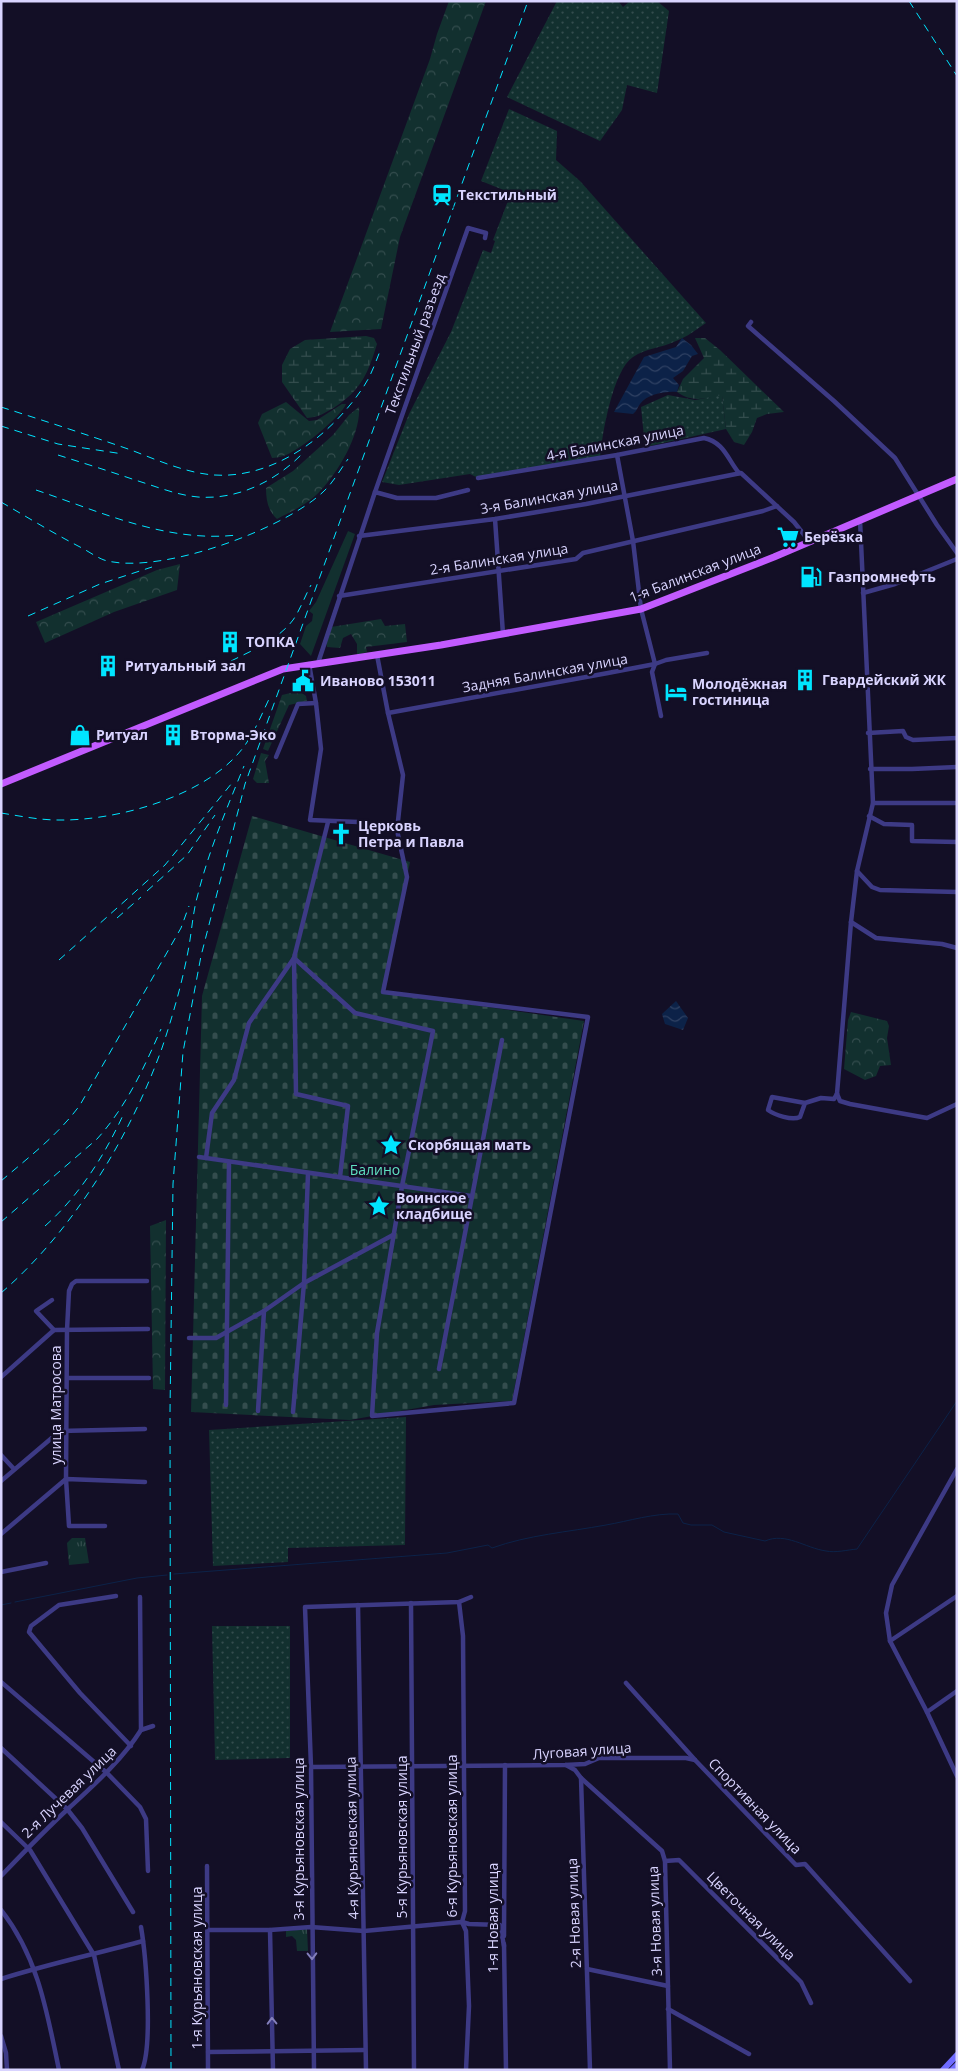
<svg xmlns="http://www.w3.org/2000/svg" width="958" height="2071" font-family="'Open Sans',sans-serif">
<defs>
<pattern id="forest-crowns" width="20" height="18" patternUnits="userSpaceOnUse" patternTransform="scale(1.25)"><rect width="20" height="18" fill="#12302f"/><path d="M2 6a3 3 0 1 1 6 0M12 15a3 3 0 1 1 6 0" fill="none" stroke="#344d4e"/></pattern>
<pattern id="wetland-marsh" width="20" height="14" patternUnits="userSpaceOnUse" patternTransform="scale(1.25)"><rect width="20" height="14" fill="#12302f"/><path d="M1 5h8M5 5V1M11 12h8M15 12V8" fill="none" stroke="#344d4e"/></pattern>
<pattern id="cemetery-stones" width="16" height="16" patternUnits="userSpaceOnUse" patternTransform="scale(1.25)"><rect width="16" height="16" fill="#12302f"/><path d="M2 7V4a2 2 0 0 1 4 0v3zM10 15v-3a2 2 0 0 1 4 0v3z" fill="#344d4e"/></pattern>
<pattern id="park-tufts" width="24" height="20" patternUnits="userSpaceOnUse" patternTransform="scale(1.25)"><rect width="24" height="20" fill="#12302f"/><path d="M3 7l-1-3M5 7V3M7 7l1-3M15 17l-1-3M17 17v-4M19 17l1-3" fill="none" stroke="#344d4e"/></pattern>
<pattern id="garden-dots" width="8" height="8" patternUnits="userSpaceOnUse" patternTransform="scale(1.25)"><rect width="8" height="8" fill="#12302f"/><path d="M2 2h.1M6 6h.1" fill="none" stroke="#344d4e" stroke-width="1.8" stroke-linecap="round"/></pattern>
<pattern id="water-waves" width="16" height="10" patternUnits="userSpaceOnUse" patternTransform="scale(1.25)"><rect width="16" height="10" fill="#0c2248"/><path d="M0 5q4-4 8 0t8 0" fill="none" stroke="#2f4163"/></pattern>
</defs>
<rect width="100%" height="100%" fill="#130f26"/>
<!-- grass -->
<polygon fill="#12302f" points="348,531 355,534 311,656 300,644 306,626 312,621 313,614 309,611 316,602"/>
<!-- forest -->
<g fill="url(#forest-crowns)">
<polygon points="449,1 486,1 400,237 381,329 330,332 430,59 437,34"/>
<path d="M286,402l23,19 8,-1 25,-16h4c-5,13 -48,48 -63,52 -3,1 -8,2 -11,2l-14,-35 4,-9z"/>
<path d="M359,407c2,26 -20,64 -38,83 -11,13 -29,21 -44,29 -9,-8 -11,-19 -11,-31l27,-17 40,-36 16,-20z"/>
<polygon points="180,564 177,590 114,612 45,643 36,622 157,570"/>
<polygon points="381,619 385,626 405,624 407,642 366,647 367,652 357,655 357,644 351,634 343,638 340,648 327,647 326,640 331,627"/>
<polygon points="299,691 306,696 307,701 289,705 268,751 263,749 282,695"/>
<polygon points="261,753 269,755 265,761 269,783 257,783 253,779"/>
<polygon points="851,1012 887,1021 889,1026 887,1038 891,1065 880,1066 876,1076 865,1080 844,1069 848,1020"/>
<polygon points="166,1220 165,1390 153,1389 150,1226"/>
</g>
<!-- wetland -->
<g fill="url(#wetland-marsh)">
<path d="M366,336l8,2 3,6c-9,29 -15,45 -42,63 -10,6 -16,10 -28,11l-25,-36v-17l8,-16 15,-9z"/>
<path d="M695,338h10l15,12 64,62 -17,2 -10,4 -5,14 -8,13 -10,-3 -8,-13 -4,-33c-17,2 -30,7 -45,-4l6,-13 21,-21z"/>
</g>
<!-- cemetery -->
<polygon fill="url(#cemetery-stones)" points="252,816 410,862 384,992 584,1021 512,1401 434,1405 350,1420 191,1412 202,996"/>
<!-- park -->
<g fill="url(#park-tufts)">
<polygon points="72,1538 85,1538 89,1563 69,1565 67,1543"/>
<polygon points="307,1929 308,1951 297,1951 296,1940 292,1936 286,1937 286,1931"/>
</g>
<!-- garden -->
<g fill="url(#garden-dots)">
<polygon points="557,1 618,1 623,7 630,1 657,1 669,11 657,93 627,85 622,110 600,141 507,97"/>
<path d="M509,109l48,22 -1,29 24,21 126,142c-9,6 -19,14 -30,18 -14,7 -30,7 -43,16 -20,13 -31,77 -33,101l-124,19 -6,-3 -71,11 -17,-3 27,-68 42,-82 32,-82 8,3 4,-12 -2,-1 18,-47 -30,-12z"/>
<polygon points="668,395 695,400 722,395 726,429 645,447 641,407"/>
<polygon points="406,1417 405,1545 288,1548 288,1562 213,1566 209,1430"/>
<polygon points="212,1626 290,1626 290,1758 215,1760"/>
</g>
<!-- water -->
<g fill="url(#water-waves)">
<path d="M682,338l9,7 7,9 -6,2 -9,15 -10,7 6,7 -2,7c-11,-1 -30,2 -37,12 -3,4 -3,7 -7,10l-19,-2 30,-55 32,-10z"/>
<polygon points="676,1001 688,1018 683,1030 665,1024 662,1014"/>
</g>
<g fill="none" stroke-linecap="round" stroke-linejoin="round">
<!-- stream -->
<g stroke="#0c2248" stroke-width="1">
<path d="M174,1574l273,-21 41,-8 4,3c36,-13 76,-16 114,-23 23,-4 48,-12 72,-11l5,9 8,2h21l12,7 41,9c21,-9 40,7 61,10 9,2 21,-1 31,-2l100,-148"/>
<polyline points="15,1602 137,1578 167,1575"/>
<polyline points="1,1605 11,1603"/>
</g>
<!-- minor -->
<g stroke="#3d3a85" stroke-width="4.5">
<polyline points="751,322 748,326 834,401 895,458 937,525 957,553"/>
<polyline points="617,455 633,541 641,609 655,664 652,672 661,716"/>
<path d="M478,478l139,-23 87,-17c20,4 24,22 35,35"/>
<polyline points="375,492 468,228 486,233 485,238"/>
<polyline points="495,519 503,634"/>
<polyline points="359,536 495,519 586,504 741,473 794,522 809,541"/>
<polyline points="863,593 895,584 957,559"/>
<polyline points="339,596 576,559 583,553 763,511 777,506"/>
<polyline points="318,663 375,492 397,498 436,498 468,490"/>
<polyline points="309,664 316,703 321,749 310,820 358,822 397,830 403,775 388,713 377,655"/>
<polyline points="388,713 608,673 655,664 666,660 707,653"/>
<polyline points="868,733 903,731 906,737 913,740 957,738"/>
<polyline points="276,757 298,704 316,703"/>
<polyline points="870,769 912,769 957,767"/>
<polyline points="873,803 957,803"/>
<polyline points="869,816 884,824 912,825 912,841 957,842"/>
<polyline points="857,871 872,887 880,890 957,892"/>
<polyline points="851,922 876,938 942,944 957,948"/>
<polyline points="294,958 355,1013 433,1031 402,1186 377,1333 372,1416 514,1403 588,1017 383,992 407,877 397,830"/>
<polyline points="294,959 296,1094 348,1106 340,1177"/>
<polyline points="837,1094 851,922 857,871 873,803 860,520"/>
<polyline points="837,1094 840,1101 850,1104 927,1118 957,1104"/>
<path d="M805,1103l-33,-6 -4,13c7,5 24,11 32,7l5,-14 16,-5 13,1 3,-5"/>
<polyline points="199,1157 471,1196"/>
<polyline points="206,1158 212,1113 234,1080 249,1023 294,958 328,822"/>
<polyline points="52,1300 36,1311 54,1330"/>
<polyline points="189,1338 216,1338 264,1311 304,1283 393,1235"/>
<polyline points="439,1369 502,1040"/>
<polyline points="1,1377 54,1330 148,1329"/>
<polyline points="68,1378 149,1378"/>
<polyline points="226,1405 229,1162"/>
<polyline points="258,1411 264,1311"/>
<polyline points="293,1412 304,1283 308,1173"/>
<polyline points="1,1455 14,1469"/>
<polyline points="957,1469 892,1585 886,1613 890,1641 927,1712 957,1776"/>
<polyline points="1,1481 60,1431 145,1429"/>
<polyline points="105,1526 69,1526 66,1479 67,1330 69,1291 72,1284 76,1281 147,1281"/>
<polyline points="1,1534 66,1479 145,1482"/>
<polyline points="1,1572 46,1563"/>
<polyline points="116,1596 59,1605 31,1626 29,1632 80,1693 131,1746"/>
<polyline points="140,1597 141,1730"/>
<polyline points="459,1602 463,1636 465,1911 462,1922 466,1931 469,2006 466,2070"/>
<polyline points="411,1603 414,2070"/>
<polyline points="358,1605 366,2070"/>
<polyline points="890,1641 957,1596"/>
<polyline points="1,1682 107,1773 140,1807 146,1819 148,1871"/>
<polyline points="626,1683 696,1761 796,1865 805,1864 910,1981"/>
<polyline points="927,1712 957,1691"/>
<polyline points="1,1748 67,1809 82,1828 133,1912"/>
<polyline points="566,1765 575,1770 581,1778 590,2070"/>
<polyline points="311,1767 565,1765 585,1764 599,1758 686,1758 695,1760"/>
<polyline points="581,1778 662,1851 665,1861 670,2070"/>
<polyline points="1,1822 30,1850 94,1955 119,2070"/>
<polyline points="665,1861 679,1860 801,1982 811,2003"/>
<polyline points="207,1866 208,2070"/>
<path d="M1,1876c22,-23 44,-46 68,-68 26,-24 53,-48 72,-78l12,-4"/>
<path d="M1,1910c37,47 46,102 58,160"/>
<path d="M141,1927c5,29 12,118 1,143"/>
<polyline points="208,1930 270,1930 311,1927 364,1931 462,1922 469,1924 500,1925 504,1946"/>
<polyline points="270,1930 273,2070"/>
<polyline points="504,1936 505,1765"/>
<polyline points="504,1944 506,2070"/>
<polyline points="587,1969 668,1986"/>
<path d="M1,1979c47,-15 95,-25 142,-38"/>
<polyline points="668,2009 749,2054"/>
<polyline points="1,2036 6,2053 7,2070"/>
<polyline points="208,2052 365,2050"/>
<polyline points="314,2070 311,1767 305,1607 459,1602 471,1597"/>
</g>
<!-- secondary -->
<g stroke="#6f6bff" stroke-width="6">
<polyline points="943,2070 957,2055"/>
<polyline points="952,2070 957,2065"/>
</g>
<!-- primary -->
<polyline stroke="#c25bff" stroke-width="7" points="1,784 283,669 441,645 641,609 774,557 957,479"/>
<!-- rail -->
<g stroke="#00e5ff" stroke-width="1" stroke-dasharray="8 6" stroke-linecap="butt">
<polyline points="909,1 957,76"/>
<path d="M1,407c44,14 87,28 130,43 26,10 55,23 83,25 60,4 116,-39 148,-86 8,-11 13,-25 18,-38"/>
<polyline points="1,426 58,444 123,454"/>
<path d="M58,455c25,8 51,16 77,25 20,6 41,15 63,17 39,3 76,-15 103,-42"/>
<path d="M36,490c65,22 131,53 201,45"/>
<path d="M1,502c26,15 52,31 79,45 8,4 16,10 24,13 53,16 179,-30 219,-68 10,-9 17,-22 25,-33"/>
<polyline points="28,616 100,584 152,567"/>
<path d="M231,661c22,-11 47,-21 62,-41 7,-10 12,-24 18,-35"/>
<path d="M1,813c19,3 38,7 57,7 57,1 140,-22 179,-65 16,-17 24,-40 34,-60"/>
<polyline points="147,891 187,855 215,815"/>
<polyline points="117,918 141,897"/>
<polyline points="59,960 165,865 232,783"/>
<path d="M1,1181c28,-24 57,-46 79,-76l101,-177 8,-22"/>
<path d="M1,1222l96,-83c29,-32 47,-71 64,-110"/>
<path d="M45,1226c34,-30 60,-71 79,-113"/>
<path d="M1,1293c72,-62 129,-156 161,-245 11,-33 21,-68 27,-102 3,-17 4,-35 9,-52 11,-44 29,-86 46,-128"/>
<polyline points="171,2070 170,1412 173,1184 183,1052 201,956 245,784 528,1"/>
</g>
</g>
<!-- one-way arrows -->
<defs><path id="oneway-chevron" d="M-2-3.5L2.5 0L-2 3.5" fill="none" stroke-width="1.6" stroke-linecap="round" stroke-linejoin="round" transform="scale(1.25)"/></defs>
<g stroke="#837fbc">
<use href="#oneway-chevron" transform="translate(312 1956) rotate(89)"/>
<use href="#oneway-chevron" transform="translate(272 2021) rotate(-91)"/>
</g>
<!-- icons -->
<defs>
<g id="station-bare" transform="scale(1.725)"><path d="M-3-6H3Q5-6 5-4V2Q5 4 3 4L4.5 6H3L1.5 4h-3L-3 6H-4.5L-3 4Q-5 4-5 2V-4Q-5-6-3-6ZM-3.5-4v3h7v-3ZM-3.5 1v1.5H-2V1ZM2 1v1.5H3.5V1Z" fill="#00e5ff" stroke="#130f26" stroke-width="2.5" paint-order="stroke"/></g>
<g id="supermarket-bare" transform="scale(1.725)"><path d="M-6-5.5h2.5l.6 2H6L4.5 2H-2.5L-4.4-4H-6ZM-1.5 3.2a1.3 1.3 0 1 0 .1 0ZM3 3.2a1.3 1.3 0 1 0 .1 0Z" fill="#00e5ff" stroke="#130f26" stroke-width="2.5" paint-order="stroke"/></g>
<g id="fuel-bare" transform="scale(1.725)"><path d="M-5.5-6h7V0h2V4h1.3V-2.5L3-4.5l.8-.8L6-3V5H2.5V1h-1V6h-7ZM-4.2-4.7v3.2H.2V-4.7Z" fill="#00e5ff" stroke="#130f26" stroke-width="2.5" paint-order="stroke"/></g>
<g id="building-bare" transform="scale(1.725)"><path d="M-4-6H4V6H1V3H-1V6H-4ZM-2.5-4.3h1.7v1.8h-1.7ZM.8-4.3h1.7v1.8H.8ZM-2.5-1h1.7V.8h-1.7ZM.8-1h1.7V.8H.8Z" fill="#00e5ff" stroke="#130f26" stroke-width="2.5" paint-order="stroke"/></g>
<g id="civic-bare" transform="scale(1.725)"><path d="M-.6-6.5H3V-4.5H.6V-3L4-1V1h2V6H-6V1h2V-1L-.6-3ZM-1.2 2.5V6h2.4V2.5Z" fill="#00e5ff" stroke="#130f26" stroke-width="2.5" paint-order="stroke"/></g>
<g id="hotel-bare" transform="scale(1.725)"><path d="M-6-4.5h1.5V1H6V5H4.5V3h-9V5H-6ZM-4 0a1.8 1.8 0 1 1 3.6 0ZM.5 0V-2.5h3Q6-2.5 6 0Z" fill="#00e5ff" stroke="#130f26" stroke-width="2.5" paint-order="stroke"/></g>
<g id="shop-bare" transform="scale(1.725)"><path d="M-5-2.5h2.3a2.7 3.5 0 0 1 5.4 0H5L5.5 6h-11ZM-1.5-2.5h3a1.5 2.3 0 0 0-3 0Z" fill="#00e5ff" stroke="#130f26" stroke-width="2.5" paint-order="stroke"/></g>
<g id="church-bare" transform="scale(1.725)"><path d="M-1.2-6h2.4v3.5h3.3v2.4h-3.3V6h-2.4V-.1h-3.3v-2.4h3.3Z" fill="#00e5ff" stroke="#130f26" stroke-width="2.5" paint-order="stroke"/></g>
<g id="sight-bare" transform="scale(1.725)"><path d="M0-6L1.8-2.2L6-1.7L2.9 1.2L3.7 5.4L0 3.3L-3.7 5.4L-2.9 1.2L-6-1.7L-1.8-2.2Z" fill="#00e5ff" stroke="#130f26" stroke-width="2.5" paint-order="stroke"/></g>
</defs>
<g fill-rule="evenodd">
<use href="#station-bare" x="442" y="195"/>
<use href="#supermarket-bare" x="788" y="537"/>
<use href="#fuel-bare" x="811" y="577"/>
<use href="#building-bare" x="230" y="642"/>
<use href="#building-bare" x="108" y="666"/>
<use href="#building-bare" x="805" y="680"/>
<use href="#civic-bare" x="303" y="681"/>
<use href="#hotel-bare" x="676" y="692"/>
<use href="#shop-bare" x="80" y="735"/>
<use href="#building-bare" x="173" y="735"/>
<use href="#church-bare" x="341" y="834"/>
<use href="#sight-bare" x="391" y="1145"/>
<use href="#sight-bare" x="379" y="1206"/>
</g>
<g text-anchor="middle" stroke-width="5" stroke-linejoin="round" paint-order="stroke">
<!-- poi labels -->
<g font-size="14" font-weight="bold" fill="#d9d4ff" stroke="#130f26" text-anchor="start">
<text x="458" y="200">Текстильный</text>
<text x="804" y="542">Берёзка</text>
<text x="828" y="582">Газпромнефть</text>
<text x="246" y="647">ТОПКА</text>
<text x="125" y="671">Ритуальный зал</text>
<text x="822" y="685">Гвардейский ЖК</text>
<text x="320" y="686">Иваново 153011</text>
<text x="692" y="689">Молодёжная<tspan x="692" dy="16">гостиница</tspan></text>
<text x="96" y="740">Ритуал</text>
<text x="190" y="740">Вторма-Эко</text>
<text x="358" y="831">Церковь<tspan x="358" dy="16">Петра и Павла</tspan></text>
<text x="408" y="1150">Скорбящая мать</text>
<text x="396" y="1203">Воинское<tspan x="396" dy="16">кладбище</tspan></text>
</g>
<!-- street labels -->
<g font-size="14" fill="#d9d4ff" stroke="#130f26">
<text transform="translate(415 344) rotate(-70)" y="5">Текстильный разъезд</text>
<text transform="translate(615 443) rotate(-11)" y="5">4-я Балинская улица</text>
<text transform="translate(549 497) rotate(-10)" y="5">3-я Балинская улица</text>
<text transform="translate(499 559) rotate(-9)" y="5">2-я Балинская улица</text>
<text transform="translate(695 573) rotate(-21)" y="5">1-я Балинская улица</text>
<text transform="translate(545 673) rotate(-10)" y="5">Задняя Балинская улица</text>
<text transform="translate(56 1405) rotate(-90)" y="5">улица Матросова</text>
<text transform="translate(582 1751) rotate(-4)" y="5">Луговая улица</text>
<text transform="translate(69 1792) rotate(-44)" y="5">2-я Лучевая улица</text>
<text transform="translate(755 1806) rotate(46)" y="5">Спортивная улица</text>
<text transform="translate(452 1836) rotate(-90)" y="5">6-я Курьяновская улица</text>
<text transform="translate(402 1837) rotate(-90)" y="5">5-я Курьяновская улица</text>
<text transform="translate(352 1838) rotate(-91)" y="5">4-я Курьяновская улица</text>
<text transform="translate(299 1839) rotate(-90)" y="5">3-я Курьяновская улица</text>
<text transform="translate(574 1913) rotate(-92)" y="5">2-я Новая улица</text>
<text transform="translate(751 1916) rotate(45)" y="5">Цветочная улица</text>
<text transform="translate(493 1918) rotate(-90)" y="5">1-я Новая улица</text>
<text transform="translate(655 1921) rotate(-92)" y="5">3-я Новая улица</text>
<text transform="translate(197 1968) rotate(-90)" y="5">1-я Курьяновская улица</text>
</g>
<!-- park labels -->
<g font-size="14" fill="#5fe0c0" stroke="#130f26">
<text x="375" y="1175">Балино</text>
</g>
</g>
<!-- border -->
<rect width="958" height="2071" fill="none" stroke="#d9d4ff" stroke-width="5"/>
</svg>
